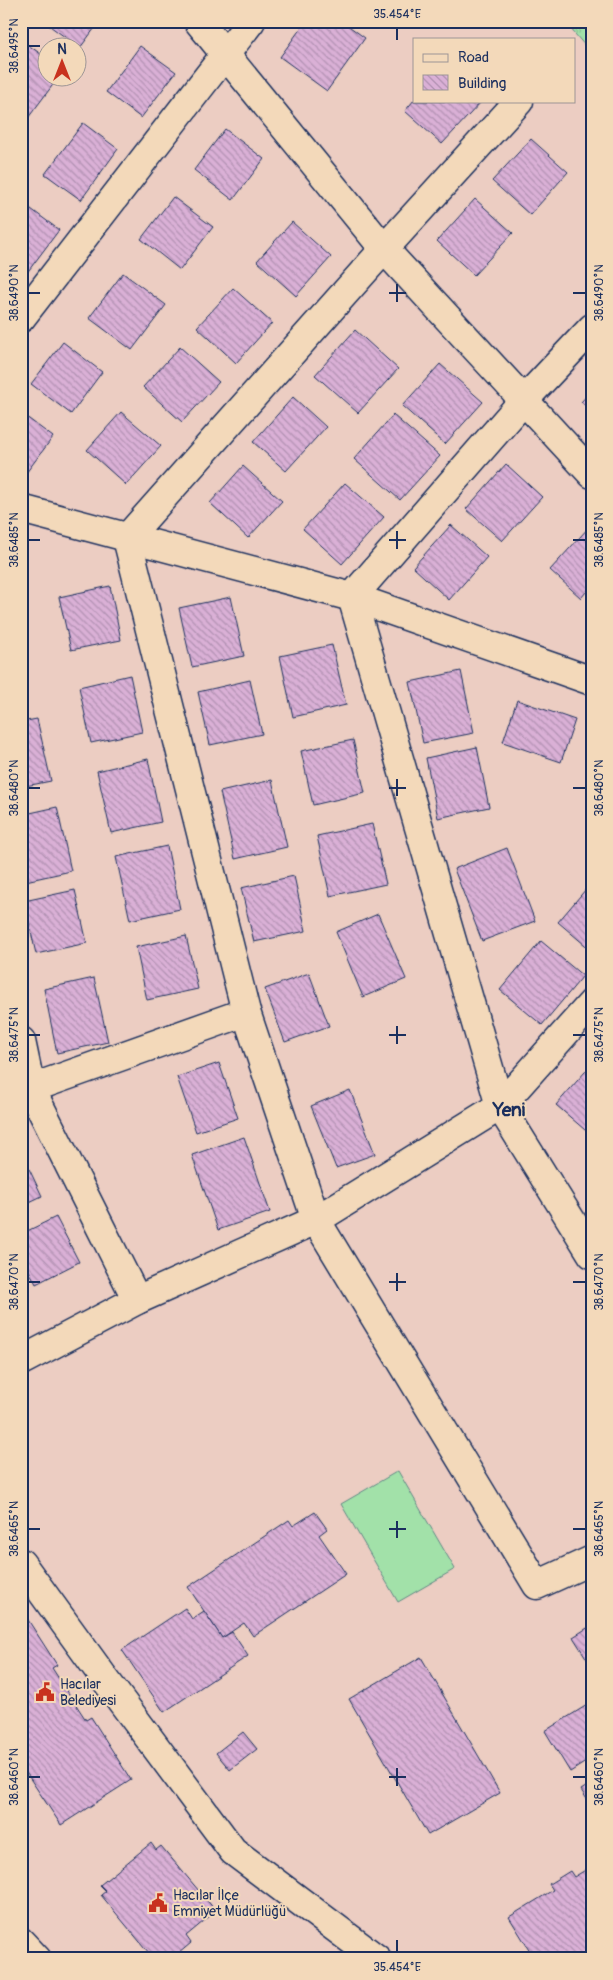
<svg xmlns="http://www.w3.org/2000/svg" width="613" height="1980" font-family="Pangolin,sans-serif">
<defs>
<pattern id="grass-tufts" width="24" height="20" patternUnits="userSpaceOnUse" patternTransform="scale(1.25)"><rect width="24" height="20" fill="#a2e1a9"/><path d="M3 7l-1-3M5 7V3M7 7l1-3M15 17l-1-3M17 17v-4M19 17l1-3" fill="none" stroke="#8bc194"/></pattern>
<pattern id="building-back-hatch" width="6" height="6" patternUnits="userSpaceOnUse" patternTransform="scale(1.25)"><rect width="6" height="6" fill="#dab0d6"/><path d="M-1 5l2 2M0 0l6 6M5-1l2 2" fill="none" stroke="#b090b1"/></pattern>
</defs>
<rect width="100%" height="100%" fill="#eccdc2"/>
<filter id="ink" filterUnits="userSpaceOnUse"><feTurbulence type="fractalNoise" baseFrequency=".02" numOctaves="2"/><feDisplacementMap in="SourceGraphic" scale="10" xChannelSelector="R" yChannelSelector="G"/><feConvolveMatrix kernelMatrix="1 2 1 2 8 2 1 2 1" color-interpolation-filters="sRGB"/></filter>
<g filter="url(#ink)">
<!-- grass -->
<polygon fill="url(#grass-tufts)" stroke="#5e8884" points="564,21 592,21 592,54"/>
<!-- garden -->
<polygon fill="#a2e1a9" stroke="#5e8884" points="398,1471 455,1569 398,1602 341,1504"/>
<!-- building -->
<g fill="url(#building-back-hatch)" stroke="#1b2f5e">
<polygon points="43,21 100,21 80,48"/>
<polygon points="306,21 342,21 365,38 327,91 280,57"/>
<polygon points="21,40 48,59 48,78 58,78 28,118 21,113"/>
<polygon points="140,46 176,72 141,118 106,92"/>
<polygon points="414,100 414,101 481,102 442,144 405,111"/>
<polygon points="83,123 118,149 81,200 45,174"/>
<polygon points="225,129 264,159 233,200 194,170"/>
<polygon points="531,139 568,172 530,215 492,181"/>
<polygon points="173,197 213,227 180,270 141,239"/>
<polygon points="475,199 513,233 474,275 437,241"/>
<polygon points="23,203 59,230 23,278 21,277 21,206"/>
<polygon points="292,222 331,257 296,296 257,261"/>
<polygon points="123,273 166,305 132,350 89,318"/>
<polygon points="233,288 272,323 236,363 197,327"/>
<polygon points="355,330 398,369 358,413 315,375"/>
<polygon points="63,342 102,372 71,414 31,384"/>
<polygon points="180,347 219,382 182,422 143,387"/>
<polygon points="440,364 483,402 445,444 402,406"/>
<polygon points="592,390 592,411 581,402"/>
<polygon points="293,397 326,427 286,471 253,442"/>
<polygon points="121,412 161,446 126,485 87,450"/>
<polygon points="21,413 53,437 23,477 21,476"/>
<polygon points="393,415 440,456 400,500 354,459"/>
<polygon points="506,464 542,497 502,541 466,509"/>
<polygon points="243,466 282,501 248,538 210,503"/>
<polygon points="345,483 384,517 342,564 303,529"/>
<polygon points="451,525 487,557 449,600 413,567"/>
<polygon points="590,526 592,528 592,585 581,598 550,570"/>
<polygon points="110,586 121,640 71,650 59,597"/>
<polygon points="231,597 244,656 192,667 179,608"/>
<polygon points="332,645 346,705 293,717 280,656"/>
<polygon points="461,671 474,733 423,743 410,682"/>
<polygon points="130,675 142,732 91,743 79,687"/>
<polygon points="250,680 262,734 210,745 198,692"/>
<polygon points="517,700 575,720 561,762 503,742"/>
<polygon points="37,719 51,781 21,787 21,722"/>
<polygon points="353,740 365,793 313,805 301,751"/>
<polygon points="477,747 489,807 438,818 426,758"/>
<polygon points="148,759 161,822 111,833 97,771"/>
<polygon points="272,780 287,847 235,859 220,792"/>
<polygon points="57,807 71,871 21,882 21,815"/>
<polygon points="372,824 386,884 330,896 317,836"/>
<polygon points="167,846 180,909 130,920 116,857"/>
<polygon points="507,848 535,921 482,941 454,869"/>
<polygon points="294,876 306,931 254,942 241,888"/>
<polygon points="592,882 592,951 558,922"/>
<polygon points="75,890 87,943 36,954 24,901"/>
<polygon points="378,914 406,979 363,997 336,932"/>
<polygon points="186,936 198,989 147,1000 136,947"/>
<polygon points="541,941 583,976 542,1025 500,990"/>
<polygon points="309,973 329,1026 285,1042 265,989"/>
<polygon points="94,978 108,1042 57,1053 44,989"/>
<polygon points="219,1063 238,1118 196,1132 177,1077"/>
<polygon points="592,1064 592,1136 556,1105"/>
<polygon points="350,1090 375,1154 336,1168 311,1106"/>
<polygon points="244,1137 270,1212 218,1230 192,1155"/>
<polygon points="21,1152 42,1196 21,1206"/>
<polygon points="56,1217 79,1262 36,1284 21,1255 21,1234"/>
<polygon points="315,1512 327,1529 319,1535 346,1574 253,1636 244,1623 222,1638 188,1587 289,1520 293,1526"/>
<polygon points="185,1608 192,1619 204,1611 222,1638 232,1632 248,1656 164,1712 122,1650"/>
<polygon points="21,1609 57,1665 52,1668 86,1720 91,1717 131,1780 61,1825 21,1765 25,1760 21,1754"/>
<polygon points="592,1625 592,1667 573,1637"/>
<polygon points="421,1657 500,1793 428,1835 349,1699"/>
<polygon points="592,1702 592,1758 570,1772 545,1731"/>
<polygon points="243,1732 257,1749 230,1770 216,1753"/>
<polygon points="592,1783 592,1807 581,1790"/>
<polygon points="151,1843 156,1850 161,1846 216,1911 186,1936 191,1943 172,1959 170,1959 165,1953 158,1959 154,1959 101,1895 106,1891 100,1885"/>
<polygon points="592,1866 592,1959 535,1959 509,1917 553,1890 549,1884 570,1871 574,1877"/>
</g>
<g fill="none" stroke-linecap="round" stroke-linejoin="round">
<!-- minor casing -->
<g stroke="#1b2f5e" stroke-width="31">
<g id="minor">
<polyline points="198,21 384,249 592,474"/>
<polyline points="21,318 251,21"/>
<polyline points="21,509 352,597 592,681"/>
<polyline points="352,597 500,1106 592,1254"/>
<polyline points="352,597 524,400 592,328"/>
<polyline points="246,1012 316,1220 537,1585 592,1560"/>
<polyline points="21,1041 31,1089 137,1300"/>
<polyline points="21,1092 246,1012 127,538 384,249 519,101"/>
<polyline points="21,1361 137,1300 316,1220 500,1106 592,1003"/>
<polyline points="21,1563 105,1679 233,1851 377,1959"/>
</g>
</g>
<!-- secondary casing -->
<g stroke="#1b2f5e" stroke-width="31">
<polyline id="secondary" points="21,1942 37,1959"/>
</g>
<!-- minor -->
<use href="#minor" stroke="#f3d9ba" stroke-width="28"/>
<!-- secondary -->
<use href="#secondary" stroke="#f3d9ba" stroke-width="28"/>
</g>
</g>
<!-- ticks -->
<path fill="none" stroke="#1b2f5e" stroke-width="2" d="M397,28v12M28,46h12M397,284v18M28,293h12M389,293h17M573,293h13M397,531v18M28,540h12M389,540h17M573,540h13M397,779v17M28,788h12M389,788h17M573,788h13M397,1026v18M28,1035h12M389,1035h17M573,1035h13M397,1273v18M28,1282h12M389,1282h17M573,1282h13M397,1521v17M28,1529h12M389,1529h17M573,1529h13M397,1768v18M28,1777h12M389,1777h17M573,1777h13M397,1940v12"/>
<!-- icons -->
<defs>
<g id="civic-bare" transform="scale(1.5)"><path d="M-.6-6.5H3V-4.5H.6V-3L4-1V1h2V6H-6V1h2V-1L-.6-3ZM-1.2 2.5V6h2.4V2.5Z" fill="#c8321e" stroke="#f3d9ba" stroke-width="2.5" paint-order="stroke"/></g>
</defs>
<g fill-rule="evenodd">
<use href="#civic-bare" x="45" y="1692"/>
<use href="#civic-bare" x="158" y="1903"/>
</g>
<g text-anchor="middle" stroke-width="4" stroke-linejoin="round" paint-order="stroke">
<!-- poi labels -->
<g font-size="14" fill="#1b2f5e" stroke="#f3d9ba" text-anchor="start">
<text x="60" y="1689">Hacılar<tspan x="60" dy="16">Belediyesi</tspan></text>
<text x="173" y="1900">Hacılar İlçe<tspan x="173" dy="16">Emniyet Müdürlüğü</tspan></text>
</g>
<!-- district labels -->
<g font-size="19" font-weight="bold" fill="#1b2f5e" stroke="#f3d9ba">
<text x="509" y="1116">Yeni</text>
</g>
</g>
<!-- margin -->
<rect width="613" height="1980" fill="none" stroke="#f3d9ba" stroke-width="55"/>
<!-- legend -->
<rect x="413" y="38" width="162" height="65" fill="#f3d9ba" stroke="#9d9595"/>
<rect x="423" y="54" width="25" height="8" fill="#f3d9ba" stroke="#9d9595"/>
<text x="458" y="62" font-size="15" fill="#1b2f5e">Road</text>
<rect x="423" y="75" width="25" height="15" fill="url(#building-back-hatch)" stroke="#9d9595"/>
<text x="458" y="88" font-size="15" fill="#1b2f5e">Building</text>
<!-- north arrow -->
<g transform="translate(62 62)"><circle r="24" fill="#f3d9ba" stroke="#9d9595"/>
<path d="M0-4L9 19L0 12L-9 19Z" fill="#c8321e"/>
<text y="-8" font-size="14" font-weight="bold" text-anchor="middle" fill="#1b2f5e">N</text>
</g>
<rect x="28" y="28" width="558" height="1924" fill="none" stroke="#1b2f5e" stroke-width="2"/>
<g font-size="12" text-anchor="middle" fill="#1b2f5e">
<text x="397" y="18">35.454°E</text>
<text transform="translate(14 46) rotate(-90)" y="4">38.6495°N</text>
<text transform="translate(14 293) rotate(-90)" y="4">38.6490°N</text>
<text transform="translate(599 293) rotate(-90)" y="4">38.6490°N</text>
<text transform="translate(14 540) rotate(-90)" y="4">38.6485°N</text>
<text transform="translate(599 540) rotate(-90)" y="4">38.6485°N</text>
<text transform="translate(14 788) rotate(-90)" y="4">38.6480°N</text>
<text transform="translate(599 788) rotate(-90)" y="4">38.6480°N</text>
<text transform="translate(14 1035) rotate(-90)" y="4">38.6475°N</text>
<text transform="translate(599 1035) rotate(-90)" y="4">38.6475°N</text>
<text transform="translate(14 1282) rotate(-90)" y="4">38.6470°N</text>
<text transform="translate(599 1282) rotate(-90)" y="4">38.6470°N</text>
<text transform="translate(14 1529) rotate(-90)" y="4">38.6465°N</text>
<text transform="translate(599 1529) rotate(-90)" y="4">38.6465°N</text>
<text transform="translate(14 1777) rotate(-90)" y="4">38.6460°N</text>
<text transform="translate(599 1777) rotate(-90)" y="4">38.6460°N</text>
<text x="397" y="1971">35.454°E</text>
</g>
</svg>
